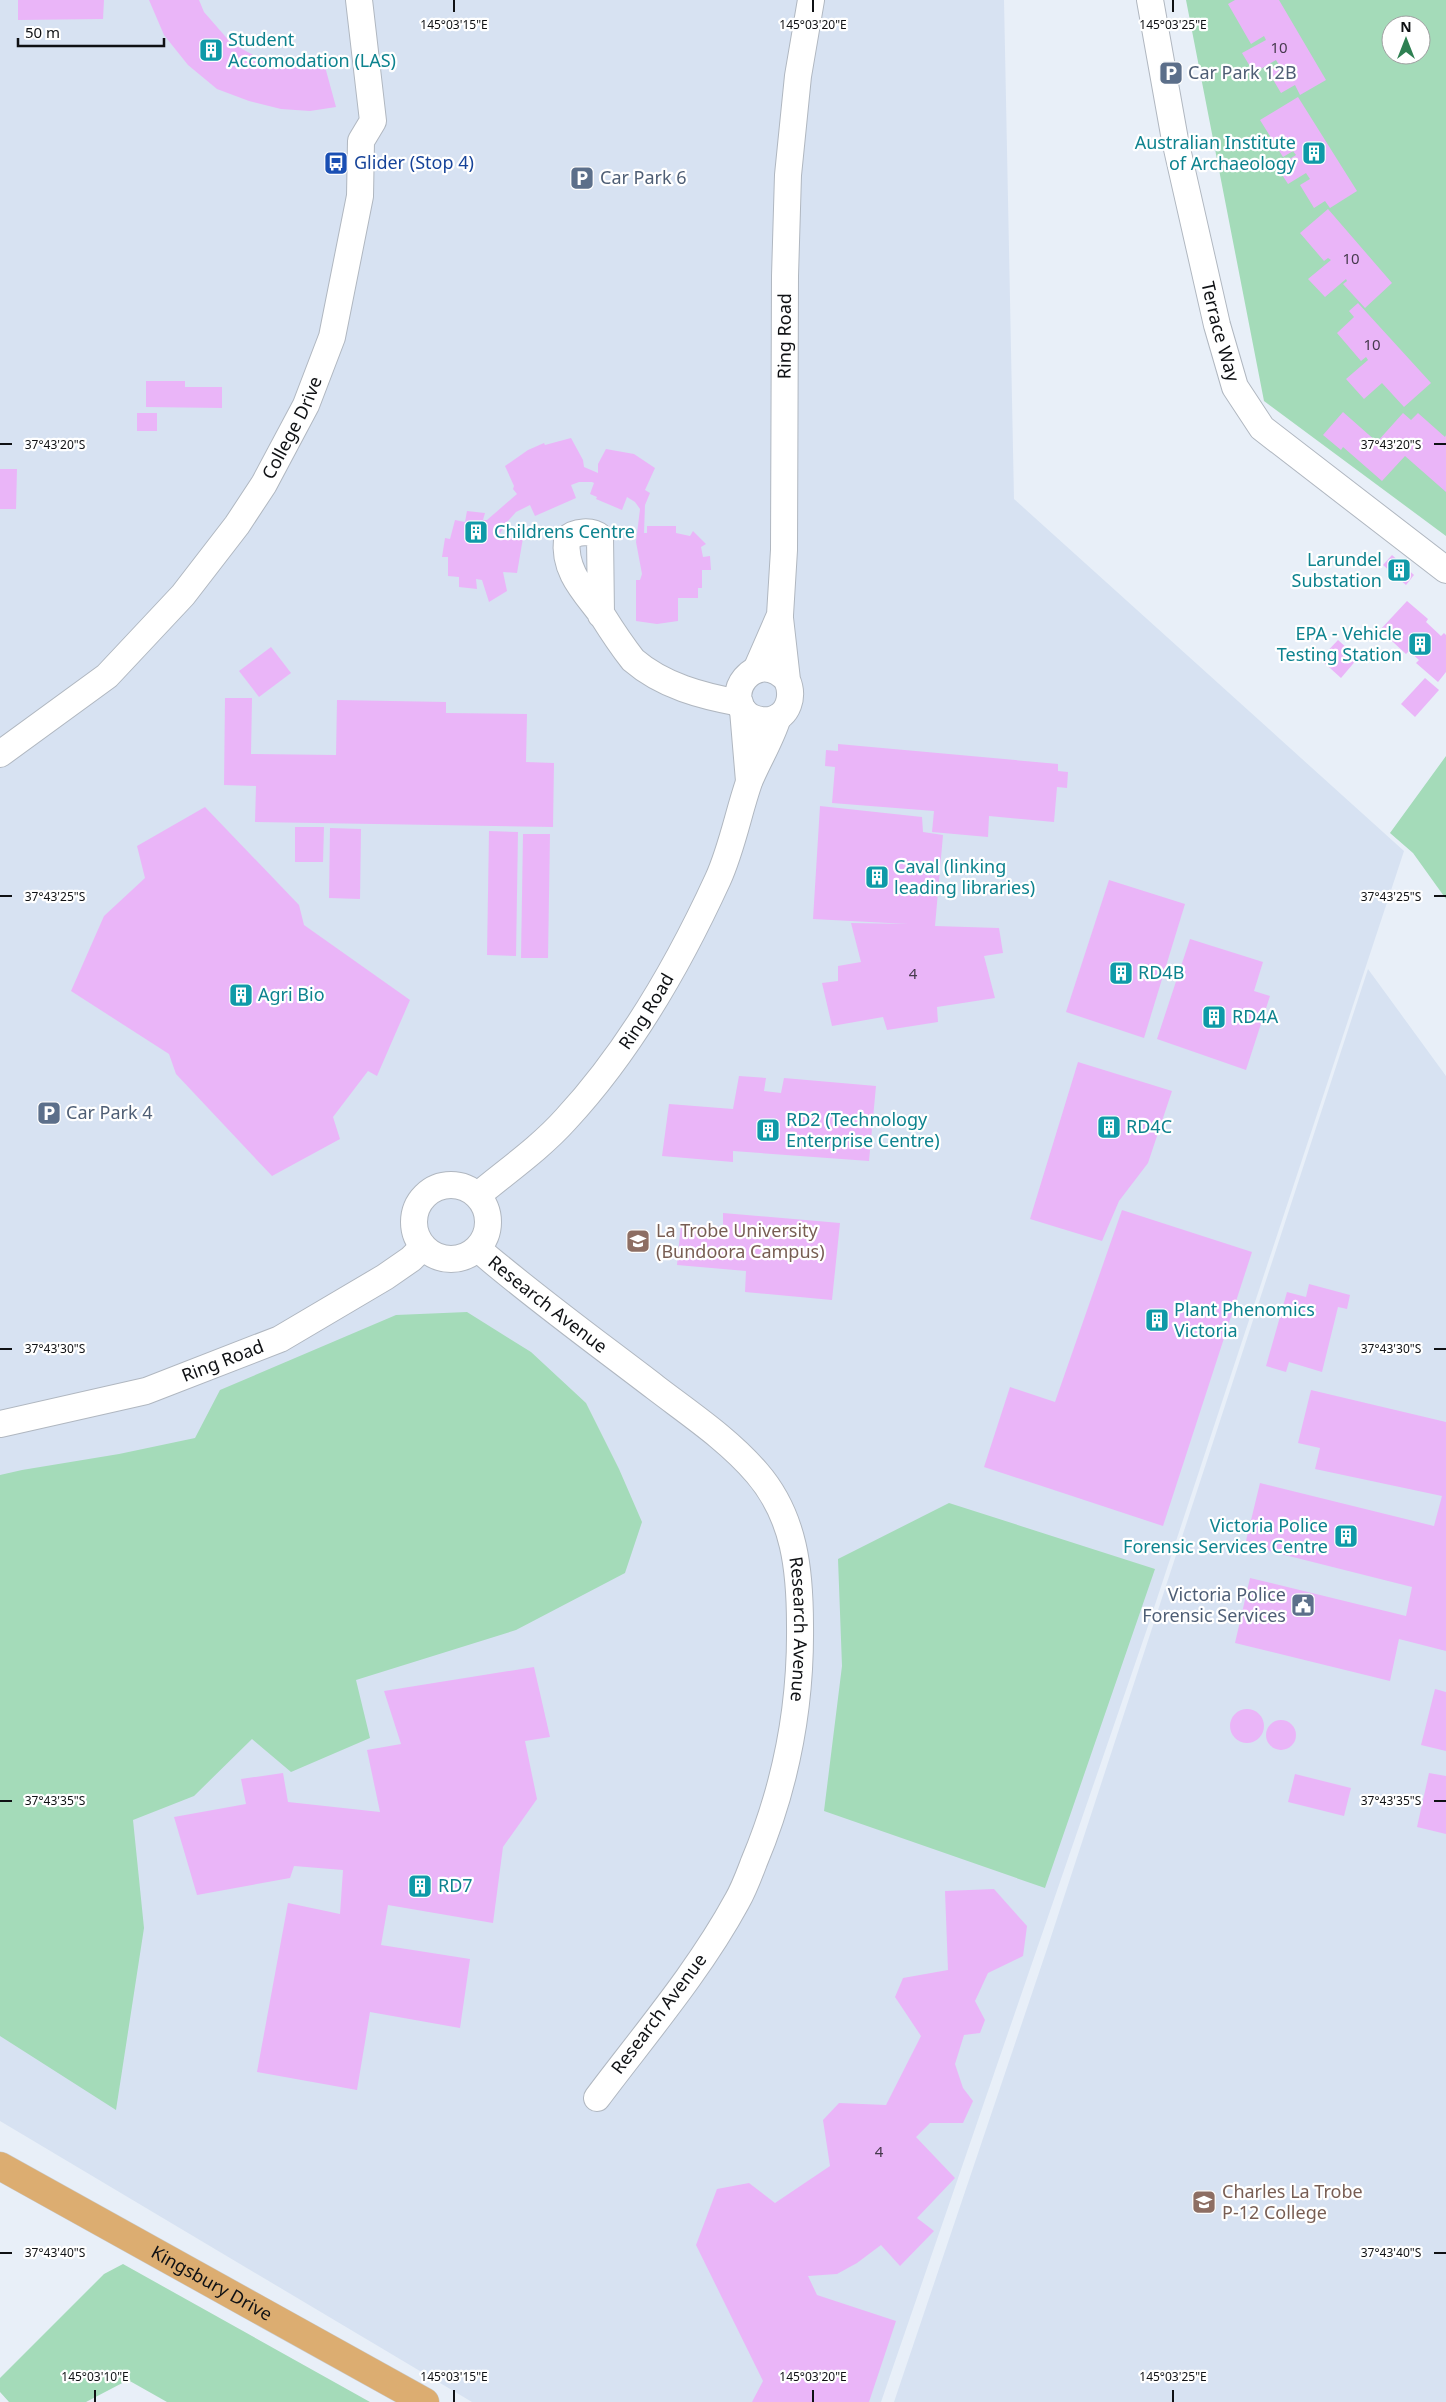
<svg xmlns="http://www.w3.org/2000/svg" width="1446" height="2402" font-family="'Noto Sans',sans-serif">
<rect width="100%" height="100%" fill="#e8eff8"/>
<!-- built -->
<g fill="#d7e2f2">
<polygon points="0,0 1004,0 1014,499 1404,851 1146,1632 881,2402 472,2402 0,2121"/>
<polygon points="1368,969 1446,1076 1446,2402 894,2402 1048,1946"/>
</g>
<!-- green -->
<g fill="#a4dbb9" fill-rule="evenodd">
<path d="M1186,0h260v536l-182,-135zM1391,25h30v30h-30z"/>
<polygon points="1446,756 1446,899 1413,853 1390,833"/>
<polygon points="467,1312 531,1352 586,1403 619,1469 642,1522 625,1573 516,1630 356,1680 370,1738 291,1772 252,1739 194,1796 133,1820 144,1928 116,2110 0,2036 0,1475 22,1470 119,1454 195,1438 220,1390 396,1315"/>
<polygon points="949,1503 1155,1569 1045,1888 824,1811 842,1666 838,1559"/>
<polygon points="123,2264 370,2402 167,2402 128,2380 86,2402 9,2402 0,2392 0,2378 104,2274"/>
</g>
<!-- building -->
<g fill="#eab5f8">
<polygon points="18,0 104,0 103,19 18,20"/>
<polygon points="149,0 199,0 204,12 231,43 259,58 298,65 324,63 336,107 310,111 281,109 249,101 217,89 188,65 164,35"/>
<polygon points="1235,0 1279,0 1326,80 1300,95 1295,85 1281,93 1268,71 1279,65 1276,60 1254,73 1242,53 1266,40 1264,36 1251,44 1228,4"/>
<polygon points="1298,97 1357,191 1330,208 1325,201 1314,208 1300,185 1310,179 1306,173 1288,184 1277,167 1296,155 1293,151 1283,157 1260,120"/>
<polygon points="1328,209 1392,283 1365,308 1343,284 1347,281 1346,279 1325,297 1308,279 1331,260 1328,258 1324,261 1300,233"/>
<polygon points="1358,303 1431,383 1404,407 1382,383 1364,399 1346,379 1368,360 1366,357 1361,361 1337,333 1354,317 1349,311"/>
<polygon points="146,381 185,381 185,387 222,387 222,408 146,407"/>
<polygon points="1343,412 1377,442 1403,413 1411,420 1418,413 1445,437 1446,435 1446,492 1405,456 1382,481 1343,447 1341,450 1323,435"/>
<rect x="137" y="413" width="20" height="18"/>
<polygon points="571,438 583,460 584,467 598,473 598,464 606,449 634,454 655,468 645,490 650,493 645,505 644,533 647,533 647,526 676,526 676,533 690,536 693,531 706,544 701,547 703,557 710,556 711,570 702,570 702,588 698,588 698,598 678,598 678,621 657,624 636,621 636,580 640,580 642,574 636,542 640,509 635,502 627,497 622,510 596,499 597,497 590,494 594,483 592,482 579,482 571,485 576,498 535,516 530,505 516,512 507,522 499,535 523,538 517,573 503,572 507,591 489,602 482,580 476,579 477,589 459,587 459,577 448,576 448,557 442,557 445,538 450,539 455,520 465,522 467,511 485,513 483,520 487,520 517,494 513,489 514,486 505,466 528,450 544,443 545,445"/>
<polygon points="0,469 17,469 16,509 0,509"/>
<polygon points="1392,555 1414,575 1406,585 1383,565"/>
<polygon points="1407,601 1428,619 1426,622 1441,636 1444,633 1446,635 1446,672 1438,682 1416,663 1419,660 1409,651 1406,654 1380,630"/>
<polygon points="1338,640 1358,658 1341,678 1320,659"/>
<polygon points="271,647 291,673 259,697 239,671"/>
<polygon points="1425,678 1439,690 1415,717 1401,704"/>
<polygon points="225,698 252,698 251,754 336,755 337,700 446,702 446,713 527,714 526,762 554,763 553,827 255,822 256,786 224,785"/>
<polygon points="838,744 1058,764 1058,771 1068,772 1067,788 1057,787 1054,822 989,816 988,837 932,832 934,811 832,803 835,767 825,766 826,750 838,751"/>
<polygon points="820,806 922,817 923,832 943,835 935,926 999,928 1003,953 984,956 995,998 937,1007 938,1022 887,1030 883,1017 832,1026 822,983 838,981 838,966 861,962 851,923 908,924 813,919"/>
<polygon points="205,807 299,905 304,925 410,1000 377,1076 368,1071 333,1117 340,1139 272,1176 176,1074 169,1054 71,991 104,916 145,878 137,846"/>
<polygon points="295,827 324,827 323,862 295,862"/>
<polygon points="330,828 361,829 360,899 329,898"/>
<polygon points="489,831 518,832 516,956 487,955"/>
<polygon points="523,834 550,834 548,958 521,958"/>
<polygon points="1109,880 1185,904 1144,1038 1066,1012"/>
<polygon points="1190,939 1263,962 1254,991 1270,996 1246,1070 1157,1039"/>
<polygon points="1078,1062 1172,1091 1148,1163 1119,1201 1102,1241 1030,1219"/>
<polygon points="739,1076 766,1078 764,1091 781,1093 784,1078 876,1086 869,1161 733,1151 733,1162 662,1156 669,1104 733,1109"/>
<polygon points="1122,1210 1252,1252 1163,1526 984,1467 1010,1387 1055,1402"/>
<polygon points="723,1213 840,1223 832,1300 745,1292 746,1271 677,1265 681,1224 723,1227"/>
<polygon points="1309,1284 1350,1295 1347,1309 1338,1307 1322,1372 1289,1362 1286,1372 1266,1366 1287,1292 1306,1297"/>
<polygon points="1311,1390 1446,1422 1446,1651 1399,1639 1390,1681 1235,1643 1250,1578 1406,1616 1412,1587 1245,1545 1260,1483 1434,1526 1442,1496 1315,1469 1320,1448 1298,1443"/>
<polygon points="534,1667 550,1737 525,1741 537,1799 503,1847 493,1923 388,1905 381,1945 470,1959 460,2028 370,2012 357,2090 257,2072 288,1903 340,1914 343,1870 294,1866 290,1878 197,1895 174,1817 246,1804 241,1779 283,1773 288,1802 380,1812 367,1750 401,1744 384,1691"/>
<polygon points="1435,1689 1446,1692 1446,1751 1421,1745"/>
<circle cx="1247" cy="1726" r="17"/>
<circle cx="1281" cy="1735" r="15"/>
<polygon points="1429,1773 1446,1776 1446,1834 1417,1827"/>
<polygon points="1295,1774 1351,1788 1344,1816 1288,1802"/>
<polygon points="994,1889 1027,1926 1023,1956 988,1973 975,2001 985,2020 980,2033 964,2035 955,2064 963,2088 973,2101 963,2123 930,2123 916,2137 955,2178 917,2218 934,2231 900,2266 881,2245 857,2263 837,2274 808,2276 817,2295 896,2321 869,2402 752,2402 763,2381 696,2245 717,2189 749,2183 775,2203 830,2166 823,2120 839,2103 886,2105 921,2036 895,1997 903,1978 948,1970 945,1891"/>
</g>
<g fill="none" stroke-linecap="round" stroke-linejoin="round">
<!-- minor casing -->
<g stroke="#b0b7c0" stroke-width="28">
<g id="minor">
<path id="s1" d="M1150,0l25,140 42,185 18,62 27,41 184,142"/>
<path d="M601,615l-1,-78c-8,-7 -25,-6 -33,2 -4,32 18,53 35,76 10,16 20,31 31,45 30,26 69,36 107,43"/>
<path d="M780,618l7,62c7,16 2,36 -17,40 -7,1 -13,0 -19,-3 -33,-20 5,-71 36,-37"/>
<path id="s2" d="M756,670l24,-55 4,-65 1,-274 3,-101 10,-99 13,-76"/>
<polyline points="743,710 749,781"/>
<path id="s3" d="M0,754l107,-78 76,-81 54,-70 27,-41 42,-79 26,-68 28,-141 1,-55 12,-20 -14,-121"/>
<circle cx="451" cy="1222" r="37"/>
<path id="s4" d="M478,1195c30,-25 62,-47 88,-76 64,-69 113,-155 152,-240 14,-31 20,-65 31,-97 9,-22 22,-42 29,-65"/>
<path id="s5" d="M478,1249c57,49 118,93 178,139 34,26 73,52 101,85 38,44 43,98 43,153 1,83 -14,160 -46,236 -5,13 -10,27 -17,39 -38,70 -92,133 -140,197"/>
<path id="s6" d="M0,1424l146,-33 134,-52 105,-62 26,-18 12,-12"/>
</g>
</g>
<!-- major casing -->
<g stroke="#cacbcb" stroke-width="29">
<g id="major">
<path id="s7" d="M0,2166l425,236"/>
</g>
</g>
<!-- minor -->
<use href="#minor" stroke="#fff" stroke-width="26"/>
<!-- major -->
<use href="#major" stroke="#dcad71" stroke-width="28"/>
</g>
<!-- ticks -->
<path fill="none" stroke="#0f1114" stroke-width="2" d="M454,0v12M813,0v12M1173,0v12M0,444h12M1434,444h12M0,896h12M1434,896h12M0,1349h12M1434,1349h12M0,1801h12M1434,1801h12M0,2253h12M1434,2253h12M95,2390v12M454,2390v12M813,2390v12M1173,2390v12"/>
<!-- icons -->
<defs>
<g id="building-square" transform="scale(1.25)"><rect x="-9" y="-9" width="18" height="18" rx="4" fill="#0f9aa8" stroke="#fff"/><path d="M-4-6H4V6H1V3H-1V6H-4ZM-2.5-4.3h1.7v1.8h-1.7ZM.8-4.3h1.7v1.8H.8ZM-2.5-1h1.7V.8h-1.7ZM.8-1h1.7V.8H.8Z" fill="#fff"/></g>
<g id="parking-square" transform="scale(1.25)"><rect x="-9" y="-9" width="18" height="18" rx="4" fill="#5c6f8a" stroke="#fff"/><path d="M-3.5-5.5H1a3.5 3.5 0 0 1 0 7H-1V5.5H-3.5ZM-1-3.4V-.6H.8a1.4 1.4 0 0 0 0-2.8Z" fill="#fff"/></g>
<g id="bus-square" transform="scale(1.25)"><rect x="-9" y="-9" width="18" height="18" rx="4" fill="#1a4fb4" stroke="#fff"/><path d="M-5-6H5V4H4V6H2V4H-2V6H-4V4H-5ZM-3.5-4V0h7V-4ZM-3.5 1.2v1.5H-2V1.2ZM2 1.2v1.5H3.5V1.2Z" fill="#fff"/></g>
<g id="university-square" transform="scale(1.25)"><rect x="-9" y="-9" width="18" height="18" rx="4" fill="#8d6e63" stroke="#fff"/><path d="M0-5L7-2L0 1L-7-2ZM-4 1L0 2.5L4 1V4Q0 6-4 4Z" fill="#fff"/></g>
<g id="civic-square" transform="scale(1.25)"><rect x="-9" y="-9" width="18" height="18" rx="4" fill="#5c6f8a" stroke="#fff"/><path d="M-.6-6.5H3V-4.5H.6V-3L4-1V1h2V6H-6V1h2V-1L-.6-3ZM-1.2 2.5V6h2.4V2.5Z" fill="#fff"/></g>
<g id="school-square" transform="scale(1.25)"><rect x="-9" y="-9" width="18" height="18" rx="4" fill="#8d6e63" stroke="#fff"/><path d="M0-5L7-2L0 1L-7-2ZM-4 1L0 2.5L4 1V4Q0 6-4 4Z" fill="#fff"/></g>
</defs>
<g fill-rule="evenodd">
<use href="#building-square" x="211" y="50"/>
<use href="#parking-square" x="1171" y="73"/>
<use href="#building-square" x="1314" y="153"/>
<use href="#bus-square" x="336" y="163"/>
<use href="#parking-square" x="582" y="178"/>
<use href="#building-square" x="476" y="532"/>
<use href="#building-square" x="1399" y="570"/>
<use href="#building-square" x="1420" y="644"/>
<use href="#building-square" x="877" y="877"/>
<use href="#building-square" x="1121" y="973"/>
<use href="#building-square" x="241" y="995"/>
<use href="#building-square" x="1214" y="1017"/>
<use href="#parking-square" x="49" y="1113"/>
<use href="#building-square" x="1109" y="1127"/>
<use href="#building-square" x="768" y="1130"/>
<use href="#university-square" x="638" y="1241"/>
<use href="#building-square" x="1157" y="1320"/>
<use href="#building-square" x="1346" y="1536"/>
<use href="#civic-square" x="1303" y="1605"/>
<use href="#building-square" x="420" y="1886"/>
<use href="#school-square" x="1204" y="2202"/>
</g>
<g text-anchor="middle" stroke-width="4.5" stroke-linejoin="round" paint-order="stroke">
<!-- number labels -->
<g font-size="15" fill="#463a4d">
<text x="1279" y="53">10</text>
<text x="1351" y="264">10</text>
<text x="1372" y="350">10</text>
<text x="913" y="979">4</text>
<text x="879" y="2157">4</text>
</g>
<!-- culture labels -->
<g font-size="18" fill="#0d838f" stroke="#fff" text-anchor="start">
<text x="228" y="46">Student<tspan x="228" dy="21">Accomodation (LAS)</tspan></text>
<text x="1296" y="149" text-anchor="end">Australian Institute<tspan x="1296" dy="21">of Archaeology</tspan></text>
<text x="494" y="538">Childrens Centre</text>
<text x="1382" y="566" text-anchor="end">Larundel<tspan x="1382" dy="21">Substation</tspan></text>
<text x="1402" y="640" text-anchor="end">EPA - Vehicle<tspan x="1402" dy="21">Testing Station</tspan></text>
<text x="894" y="873">Caval (linking<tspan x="894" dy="21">leading libraries)</tspan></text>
<text x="1138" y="979">RD4B</text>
<text x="258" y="1001">Agri Bio</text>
<text x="1232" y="1023">RD4A</text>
<text x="786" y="1126">RD2 (Technology<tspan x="786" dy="21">Enterprise Centre)</tspan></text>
<text x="1126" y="1133">RD4C</text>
<text x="1174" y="1316">Plant Phenomics<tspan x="1174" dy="21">Victoria</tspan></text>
<text x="1328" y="1532" text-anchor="end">Victoria Police<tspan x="1328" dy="21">Forensic Services Centre</tspan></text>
<text x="438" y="1892">RD7</text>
</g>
<!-- service labels -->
<g font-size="18" fill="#4e5e75" stroke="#fff" text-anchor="start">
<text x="1188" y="79">Car Park 12B</text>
<text x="600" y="184">Car Park 6</text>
<text x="66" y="1119">Car Park 4</text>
<text x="1286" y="1601" text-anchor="end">Victoria Police<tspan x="1286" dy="21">Forensic Services</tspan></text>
</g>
<!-- transit labels -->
<g font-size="18" fill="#164399" stroke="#fff" text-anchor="start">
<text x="354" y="169">Glider (Stop 4)</text>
</g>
<!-- street labels -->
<g font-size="18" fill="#0f1114" stroke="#fff">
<text dy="6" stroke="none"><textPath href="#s1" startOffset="339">Terrace Way</textPath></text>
<text dy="6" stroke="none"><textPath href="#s2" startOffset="339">Ring Road</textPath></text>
<text dy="6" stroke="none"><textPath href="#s3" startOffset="444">College Drive</textPath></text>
<text dy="6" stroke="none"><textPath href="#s4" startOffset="251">Ring Road</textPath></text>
<text dy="6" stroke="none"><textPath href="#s5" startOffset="89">Research Avenue</textPath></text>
<text dy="6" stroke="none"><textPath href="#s6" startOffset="232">Ring Road</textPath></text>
<text dy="6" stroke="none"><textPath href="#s5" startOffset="524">Research Avenue</textPath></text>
<text transform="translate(659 2014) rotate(-53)" y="6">Research Avenue</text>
<text dy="6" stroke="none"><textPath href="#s7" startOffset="242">Kingsbury Drive</textPath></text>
</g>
<!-- education labels -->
<g font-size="18" fill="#785e54" stroke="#fff" text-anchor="start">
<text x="656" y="1237">La Trobe University<tspan x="656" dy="21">(Bundoora Campus)</tspan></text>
<text x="1222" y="2198">Charles La Trobe<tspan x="1222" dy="21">P-12 College</tspan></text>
</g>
</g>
<g font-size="12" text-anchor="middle" fill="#0f1114" stroke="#fff" stroke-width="4.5" stroke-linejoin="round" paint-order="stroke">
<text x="454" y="29">145°03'15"E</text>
<text x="813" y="29">145°03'20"E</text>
<text x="1173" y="29">145°03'25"E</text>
<text x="55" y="449">37°43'20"S</text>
<text x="1391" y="449">37°43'20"S</text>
<text x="55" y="901">37°43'25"S</text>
<text x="1391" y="901">37°43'25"S</text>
<text x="55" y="1353">37°43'30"S</text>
<text x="1391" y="1353">37°43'30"S</text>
<text x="55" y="1805">37°43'35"S</text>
<text x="1391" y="1805">37°43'35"S</text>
<text x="55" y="2257">37°43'40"S</text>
<text x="1391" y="2257">37°43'40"S</text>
<text x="95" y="2381">145°03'10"E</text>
<text x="454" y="2381">145°03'15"E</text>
<text x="813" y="2381">145°03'20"E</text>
<text x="1173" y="2381">145°03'25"E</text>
</g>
<!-- north arrow -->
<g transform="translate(1406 40)"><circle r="24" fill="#ffffff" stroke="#9fa0a1"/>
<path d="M0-4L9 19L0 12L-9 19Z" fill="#2e8052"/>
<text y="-8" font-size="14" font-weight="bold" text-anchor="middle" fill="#0f1114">N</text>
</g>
<!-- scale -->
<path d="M18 38v8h146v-8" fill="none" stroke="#0f1114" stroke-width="2.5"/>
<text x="25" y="38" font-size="15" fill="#0f1114" stroke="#ffffff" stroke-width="4" paint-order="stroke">50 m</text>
</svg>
